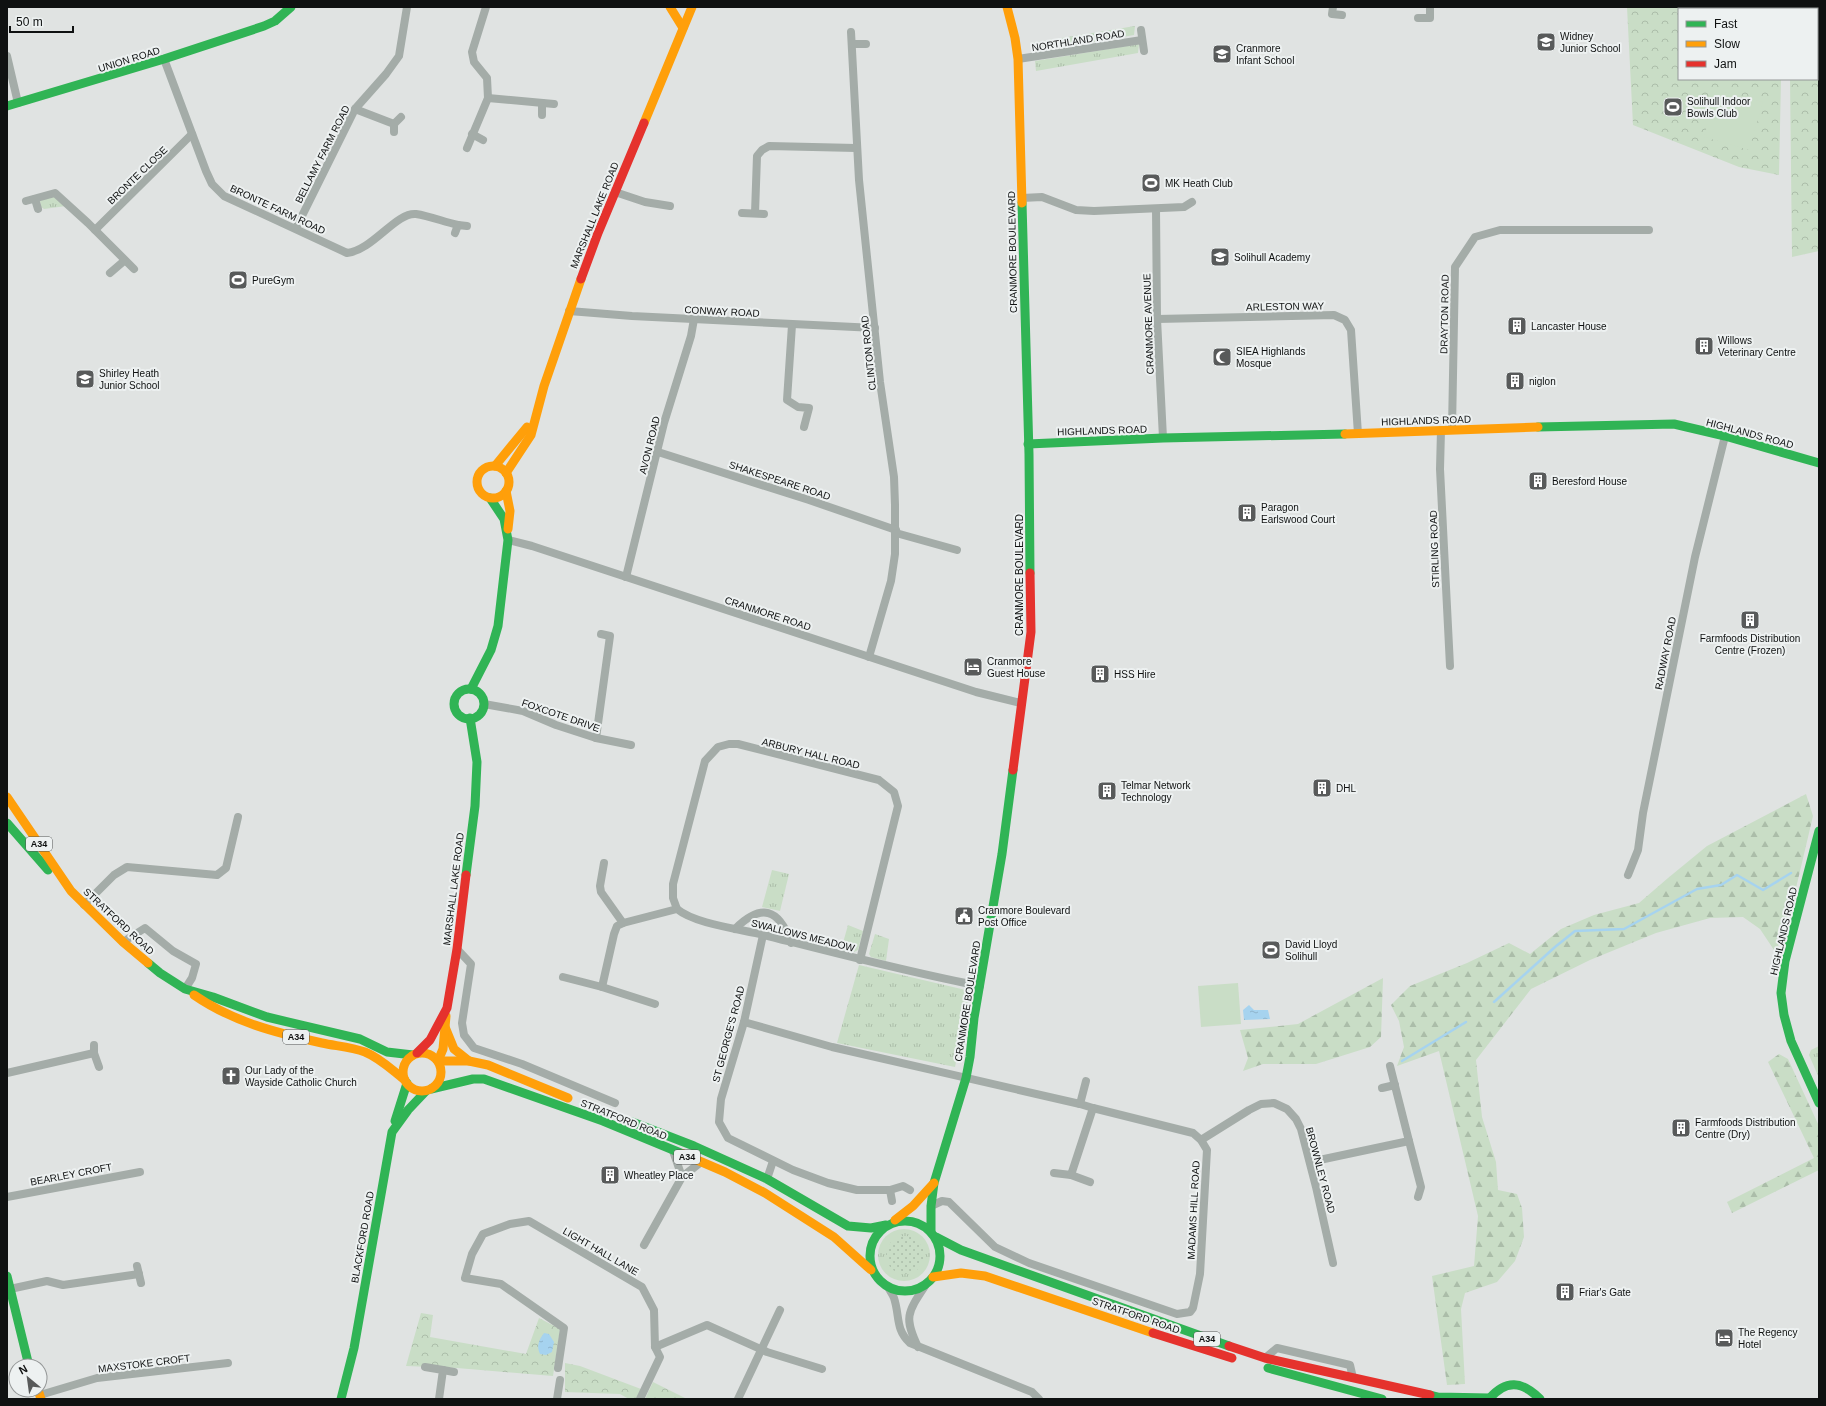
<svg xmlns="http://www.w3.org/2000/svg" width="1826" height="1406" font-family="Helvetica,sans-serif">
<defs>
<pattern id="grass-tufts" width="24" height="20" patternUnits="userSpaceOnUse"><rect width="24" height="20" fill="#c9ddc6"/><path d="M3 7l-1-3M5 7V3M7 7l1-3M15 17l-1-3M17 17v-4M19 17l1-3" fill="none" stroke="#abbda9"/></pattern>
<pattern id="forest-firs" width="22" height="20" patternUnits="userSpaceOnUse"><rect width="22" height="20" fill="#c9ddc6"/><path d="M5 1l3.5 6h-7zM16 11l3.5 6h-7z" fill="#abbda9"/></pattern>
<pattern id="park-crowns" width="20" height="18" patternUnits="userSpaceOnUse"><rect width="20" height="18" fill="#c9ddc6"/><path d="M2 6a3 3 0 1 1 6 0M12 15a3 3 0 1 1 6 0" fill="none" stroke="#abbda9"/></pattern>
<pattern id="garden-dots" width="8" height="8" patternUnits="userSpaceOnUse"><rect width="8" height="8" fill="#c9ddc6"/><path d="M2 2h.1M6 6h.1" fill="none" stroke="#abbda9" stroke-width="1.8" stroke-linecap="round"/></pattern>
<pattern id="water-ripples" width="26" height="14" patternUnits="userSpaceOnUse"><rect width="26" height="14" fill="#a6d3ef"/><path d="M2 4q2-2 4 0t4 0M15 11q2-2 4 0t4 0" fill="none" stroke="#8eb4cc"/></pattern>
</defs>
<rect width="100%" height="100%" fill="#e0e3e2"/>
<!-- grass -->
<g fill="url(#grass-tufts)">
<polygon points="1135,26 1134,35 1032,53 1031,43"/>
<polygon points="1139,44 1138,53 1036,71 1035,61"/>
<polygon points="53,195 66,206 44,209 41,207 40,201"/>
<polygon points="772,870 789,874 780,911 762,907"/>
<polygon points="848,925 863,931 858,950 854,952 841,950"/>
<polygon points="875,934 889,939 886,961 871,957 869,954"/>
<polygon points="859,965 970,991 955,1067 837,1043"/>
<polygon points="1819,1046 1819,1078 1809,1055 1811,1050"/>
<circle cx="904" cy="1255" r="26"/>
</g>
<!-- forest -->
<g fill="url(#forest-firs)">
<polygon points="1806,794 1813,816 1784,939 1774,950 1760,929 1743,917 1710,918 1656,933 1590,960 1531,989 1476,1060 1482,1117 1496,1162 1498,1190 1517,1194 1522,1208 1524,1237 1515,1261 1497,1282 1465,1293 1461,1309 1465,1384 1447,1385 1432,1276 1474,1266 1478,1216 1439,1051 1397,1066 1404,1047 1399,1021 1391,1005 1410,986 1467,963 1509,943 1530,954 1561,929 1594,915 1639,903 1668,878 1707,846"/>
<polygon points="1383,978 1381,1037 1370,1047 1316,1064 1263,1064 1243,1071 1248,1058 1240,1030 1298,1024"/>
<polygon points="1779,1054 1788,1059 1819,1126 1819,1170 1732,1213 1727,1202 1814,1158 1768,1062"/>
</g>
<!-- park -->
<g fill="url(#park-crowns)">
<polygon points="1627,7 1783,7 1783,9 1679,9 1679,79 1781,79 1779,175 1739,167 1633,125"/>
<polygon points="1789,7 1819,7 1819,251 1792,257 1790,79 1817,79 1817,9 1789,9"/>
<polygon points="421,1313 433,1315 430,1337 526,1354 539,1318 560,1329 553,1376 457,1368 406,1366"/>
<polygon points="565,1363 580,1366 641,1389 636,1399 629,1399 620,1394 565,1392"/>
<polygon points="653,1382 687,1399 645,1399"/>
</g>
<!-- garden -->
<circle fill="url(#garden-dots)" cx="905" cy="1255" r="19"/>
<!-- pitch -->
<g fill="#c9ddc6">
<polygon points="1667,7 1765,7 1763,9 1679,9 1679,14"/>
<polygon points="1717,90 1763,102 1749,150 1704,137"/>
<polygon points="1238,983 1241,1024 1201,1027 1198,986"/>
</g>
<!-- water -->
<g fill="url(#water-ripples)">
<polygon points="1249,1005 1254,1010 1268,1010 1270,1019 1244,1020 1243,1010"/>
<path d="M544,1333l5,1 5,8 -2,10 -6,3 -6,-1c-4,-8 -1,-14 4,-21z"/>
</g>
<g fill="none" stroke-linecap="round" stroke-linejoin="round">
<!-- stream -->
<g stroke="#a6d3ef" stroke-width="2.5">
<polyline points="1494,1002 1555,947 1575,931 1624,929 1697,889 1721,885 1737,875 1763,890 1791,873"/>
<polyline points="1402,1061 1466,1022"/>
</g>
<!-- street -->
<g stroke="#a4aca8" stroke-width="8">
<polyline points="1333,7 1332,14 1342,15"/>
<polyline points="1418,18 1430,18 1430,7"/>
<polyline points="1141,30 1144,51"/>
<polyline points="851,32 859,180 880,382 894,477 895,505 895,554 891,581 869,657"/>
<polyline points="852,44 866,44"/>
<polyline points="7,56 18,103"/>
<path d="M164,59l42,112 6,13 12,12 123,57c26,-3 49,-41 69,-39 14,2 28,8 42,11"/>
<polyline points="1018,59 1142,40"/>
<polyline points="488,98 554,104"/>
<polyline points="355,109 394,124"/>
<polyline points="542,115 542,103"/>
<polyline points="394,132 394,124 401,117"/>
<polyline points="472,134 483,140"/>
<polyline points="467,148 488,98 487,78 474,62 472,52 486,7"/>
<polyline points="615,192 645,202 670,206"/>
<polyline points="1022,198 1042,197 1076,210 1094,211 1184,207 1192,202"/>
<polyline points="35,199 38,209"/>
<polyline points="26,201 55,193 88,223 134,269"/>
<polyline points="1156,209 1157,319 1163,438"/>
<polyline points="742,213 764,214"/>
<polyline points="755,213 757,156 762,150 769,146 856,148"/>
<polyline points="296,228 355,109 386,74 399,56 407,7"/>
<polyline points="95,230 192,134"/>
<polyline points="455,233 458,225 467,226"/>
<polyline points="110,273 124,261"/>
<polyline points="569,311 632,316 875,328"/>
<polyline points="1157,319 1334,315 1345,320 1351,330 1358,434"/>
<polyline points="792,325 787,400 798,407 809,408 804,427"/>
<polyline points="1452,429 1455,267 1475,237 1500,230 1649,230"/>
<polyline points="1441,430 1440,469 1450,666"/>
<polyline points="658,452 809,500 896,530"/>
<polyline points="896,533 957,550"/>
<polyline points="508,540 532,546 976,692 1021,703"/>
<polyline points="626,577 664,423 691,336 694,319"/>
<polyline points="484,704 523,711 556,725 596,738 631,745"/>
<polyline points="596,738 610,636 601,634"/>
<polyline points="604,863 600,886 601,892 623,923"/>
<polyline points="1628,875 1638,850 1643,813 1695,557 1725,436"/>
<polyline points="84,905 114,875 127,867 217,875 226,868 238,817"/>
<polyline points="677,909 673,898 673,884 705,761 718,747 729,744 738,744 879,780 894,792 898,806 860,960"/>
<path d="M735,929c26,-26 44,-21 56,14"/>
<polyline points="763,935 744,1022 721,1099 719,1122 728,1138 793,1170 828,1183 857,1190 890,1190 903,1186 910,1190"/>
<polyline points="123,942 145,928 173,951 196,964 192,978 185,989"/>
<polyline points="457,949 471,964 462,1023 464,1035 474,1048 522,1064 615,1103"/>
<path d="M563,977l39,10 12,-53 3,-8 6,-3 54,-14c18,15 63,20 87,26 71,18 143,37 216,51"/>
<polyline points="602,987 655,1004"/>
<polyline points="744,1022 832,1047 1080,1104 1093,1108 1193,1133 1201,1140 1207,1150 1200,1274 1193,1308 1190,1312 1177,1314 1029,1263 995,1247 949,1202 942,1201 931,1206"/>
<polyline points="94,1045 94,1053 99,1067"/>
<polyline points="7,1073 94,1053"/>
<polyline points="1382,1088 1395,1085"/>
<polyline points="1080,1104 1086,1081"/>
<polyline points="1201,1140 1249,1110 1261,1104 1274,1103 1287,1109 1296,1119 1301,1129 1316,1187 1333,1263"/>
<polyline points="1409,1141 1421,1187 1418,1197"/>
<polyline points="673,1151 682,1177"/>
<polyline points="1310,1162 1409,1141 1390,1066"/>
<polyline points="1054,1173 1071,1175 1093,1108"/>
<polyline points="1071,1175 1090,1182"/>
<polyline points="767,1179 773,1161"/>
<polyline points="890,1190 892,1201"/>
<polyline points="7,1197 140,1172"/>
<polyline points="644,1245 682,1177 701,1162"/>
<polyline points="137,1266 141,1283"/>
<path d="M888,1287c2,4 5,8 6,11 6,18 1,31 16,45l122,49 7,7"/>
<polyline points="10,1289 47,1281 63,1285 139,1274"/>
<polyline points="655,1347 707,1325 767,1352 822,1369"/>
<path d="M918,1347c-14,-29 -11,-34 7,-61"/>
<polyline points="1265,1358 1277,1348 1350,1365 1353,1378"/>
<polyline points="425,1367 443,1370 439,1399"/>
<polyline points="558,1368 564,1328 501,1284 465,1278 472,1254 483,1234 510,1224 529,1221 642,1287 654,1310 655,1347 660,1357 640,1399"/>
<polyline points="443,1370 454,1372"/>
<polyline points="40,1395 97,1378 228,1363"/>
<polyline points="557,1399 560,1380"/>
<polyline points="738,1399 780,1310"/>
</g>
<!-- fast -->
<g stroke="#30b455" stroke-width="9">
<polyline points="7,106 164,59 264,26 275,21 291,7"/>
<polyline points="1022,203 1029,454 1030,573"/>
<polyline points="1538,427 1674,424 1725,436 1819,463"/>
<polyline points="1028,444 1163,438 1345,434"/>
<polyline points="471,689 491,650 498,626 508,540 504,519 490,498"/>
<circle cx="469" cy="704" r="15"/>
<polyline points="7,823 48,870"/>
<polyline points="1819,831 1785,961 1781,993 1784,1015 1791,1041 1819,1103"/>
<polyline points="466,875 475,806 477,762 470,718"/>
<polyline points="148,963 160,973 185,989 213,997 267,1017 360,1039 387,1052 413,1055"/>
<polyline points="431,1089 473,1079 484,1079 603,1121 683,1154"/>
<polyline points="395,1121 407,1083"/>
<polyline points="632,1122 694,1146 767,1179 848,1226 871,1228 886,1225"/>
<circle cx="905" cy="1256" r="35"/>
<polyline points="931,1231 931,1206 934,1183 966,1078 970,1057 974,1018 1002,854 1013,770"/>
<polyline points="936,1237 961,1250 1229,1346"/>
<polyline points="7,1276 29,1366"/>
<polyline points="1268,1368 1382,1399"/>
<polyline points="1430,1395 1438,1397 1489,1398"/>
<polyline points="341,1399 354,1348 392,1132 408,1110 426,1091"/>
<path d="M1489,1399c17,-20 33,-18 51,0"/>
</g>
<!-- slow -->
<g stroke="#ff9f0a" stroke-width="9">
<polyline points="670,7 683,28"/>
<polyline points="1007,7 1015,38 1018,59 1022,203"/>
<polyline points="644,123 692,7"/>
<polyline points="1345,434 1538,427"/>
<polyline points="495,466 527,427"/>
<circle cx="493" cy="482" r="16"/>
<polyline points="506,473 531,435 544,386 581,279"/>
<polyline points="506,491 510,511 508,529"/>
<polyline points="7,797 71,891 123,942 148,963"/>
<path d="M194,995c39,27 83,38 128,48 14,3 29,4 43,9 15,6 27,18 40,28"/>
<polyline points="445,1027 454,1049 469,1061"/>
<circle cx="422" cy="1072" r="19"/>
<polyline points="438,1061 443,1049 446,1016"/>
<polyline points="438,1061 469,1061 488,1065 568,1098"/>
<polyline points="683,1154 725,1172 765,1193 834,1237 871,1270"/>
<polyline points="895,1220 913,1206 934,1183"/>
<polyline points="933,1277 961,1273 985,1276 1153,1333"/>
<polyline points="38,1390 41,1399"/>
</g>
<!-- jam -->
<g stroke="#e5322d" stroke-width="9">
<polyline points="581,279 598,233 644,123"/>
<polyline points="1013,770 1031,632 1030,573"/>
<polyline points="417,1053 430,1040 447,1008 457,949 466,875"/>
<polyline points="1153,1333 1232,1358"/>
<polyline points="1229,1346 1265,1358 1430,1395"/>
</g>
</g>
<!-- icons -->
<defs>
<g id="school-square" transform="scale(1)"><rect x="-9" y="-9" width="18" height="18" rx="4" fill="#585a5a" stroke="#edf1f1"/><path d="M0-5L7-2L0 1L-7-2ZM-4 1L0 2.5L4 1V4Q0 6-4 4Z" fill="#fff"/></g>
<g id="stadium-square" transform="scale(1)"><rect x="-9" y="-9" width="18" height="18" rx="4" fill="#585a5a" stroke="#edf1f1"/><path d="M0-5a6.5 5 0 1 0 0 10a6.5 5 0 1 0 0-10ZM-3.5-1.8h7v3.6h-7Z" fill="#fff"/></g>
<g id="building-square" transform="scale(1)"><rect x="-9" y="-9" width="18" height="18" rx="4" fill="#585a5a" stroke="#edf1f1"/><path d="M-4-6H4V6H1V3H-1V6H-4ZM-2.5-4.3h1.7v1.8h-1.7ZM.8-4.3h1.7v1.8H.8ZM-2.5-1h1.7V.8h-1.7ZM.8-1h1.7V.8H.8Z" fill="#fff"/></g>
<g id="mosque-square" transform="scale(1)"><rect x="-9" y="-9" width="18" height="18" rx="4" fill="#585a5a" stroke="#edf1f1"/><path d="M3.5-4.9A6 6 0 1 0 3.5 4.9A5 5 0 1 1 3.5-4.9Z" fill="#fff"/></g>
<g id="hotel-square" transform="scale(1)"><rect x="-9" y="-9" width="18" height="18" rx="4" fill="#585a5a" stroke="#edf1f1"/><path d="M-6-4.5h1.5V1H6V5H4.5V3h-9V5H-6ZM-4 0a1.8 1.8 0 1 1 3.6 0ZM.5 0V-2.5h3Q6-2.5 6 0Z" fill="#fff"/></g>
<g id="civic-square" transform="scale(1)"><rect x="-9" y="-9" width="18" height="18" rx="4" fill="#585a5a" stroke="#edf1f1"/><path d="M-.6-6.5H3V-4.5H.6V-3L4-1V1h2V6H-6V1h2V-1L-.6-3ZM-1.2 2.5V6h2.4V2.5Z" fill="#fff"/></g>
<g id="church-square" transform="scale(1)"><rect x="-9" y="-9" width="18" height="18" rx="4" fill="#585a5a" stroke="#edf1f1"/><path d="M-1.2-6h2.4v3.5h3.3v2.4h-3.3V6h-2.4V-.1h-3.3v-2.4h3.3Z" fill="#fff"/></g>
</defs>
<g fill-rule="evenodd">
<use href="#school-square" x="1546" y="42"/>
<use href="#school-square" x="1222" y="54"/>
<use href="#stadium-square" x="1673" y="107"/>
<use href="#stadium-square" x="1151" y="183"/>
<use href="#school-square" x="1220" y="257"/>
<use href="#stadium-square" x="238" y="280"/>
<use href="#building-square" x="1517" y="326"/>
<use href="#building-square" x="1704" y="346"/>
<use href="#mosque-square" x="1222" y="357"/>
<use href="#school-square" x="85" y="379"/>
<use href="#building-square" x="1515" y="381"/>
<use href="#building-square" x="1538" y="481"/>
<use href="#building-square" x="1247" y="513"/>
<use href="#building-square" x="1750" y="620"/>
<use href="#hotel-square" x="973" y="667"/>
<use href="#building-square" x="1100" y="674"/>
<use href="#building-square" x="1322" y="788"/>
<use href="#building-square" x="1107" y="791"/>
<use href="#civic-square" x="964" y="916"/>
<use href="#stadium-square" x="1271" y="950"/>
<use href="#church-square" x="231" y="1076"/>
<use href="#building-square" x="1681" y="1128"/>
<use href="#building-square" x="610" y="1175"/>
<use href="#building-square" x="1565" y="1292"/>
<use href="#hotel-square" x="1724" y="1338"/>
</g>
<g text-anchor="middle" stroke-width="4" stroke-linejoin="round" paint-order="stroke">
<!-- shield labels -->
<g fill="#edf1f1" stroke="#525454" stroke-width="1">
<rect x="26" y="837" width="26" height="14" rx="3"/>
<rect x="283" y="1030" width="26" height="14" rx="3"/>
<rect x="674" y="1150" width="26" height="14" rx="3"/>
<rect x="1194" y="1332" width="26" height="14" rx="3"/>
</g>
<g font-size="9" font-weight="bold" fill="#0f1111">
<text x="39" y="847">A34</text>
<text x="296" y="1040">A34</text>
<text x="687" y="1160">A34</text>
<text x="1207" y="1342">A34</text>
</g>
<!-- poi labels -->
<g font-size="10" fill="#0f1111" stroke="#edf1f1" text-anchor="start">
<text x="1560" y="40">Widney<tspan x="1560" dy="12">Junior School</tspan></text>
<text x="1236" y="52">Cranmore<tspan x="1236" dy="12">Infant School</tspan></text>
<text x="1687" y="105">Solihull Indoor<tspan x="1687" dy="12">Bowls Club</tspan></text>
<text x="1165" y="187">MK Heath Club</text>
<text x="1234" y="261">Solihull Academy</text>
<text x="252" y="284">PureGym</text>
<text x="1531" y="330">Lancaster House</text>
<text x="1718" y="344">Willows<tspan x="1718" dy="12">Veterinary Centre</tspan></text>
<text x="1236" y="355">SIEA Highlands<tspan x="1236" dy="12">Mosque</tspan></text>
<text x="99" y="377">Shirley Heath<tspan x="99" dy="12">Junior School</tspan></text>
<text x="1529" y="385">niglon</text>
<text x="1552" y="485">Beresford House</text>
<text x="1261" y="511">Paragon<tspan x="1261" dy="12">Earlswood Court</tspan></text>
<text x="1750" y="642" text-anchor="middle">Farmfoods Distribution<tspan x="1750" dy="12">Centre (Frozen)</tspan></text>
<text x="987" y="665">Cranmore<tspan x="987" dy="12">Guest House</tspan></text>
<text x="1114" y="678">HSS Hire</text>
<text x="1121" y="789">Telmar Network<tspan x="1121" dy="12">Technology</tspan></text>
<text x="1336" y="792">DHL</text>
<text x="978" y="914">Cranmore Boulevard<tspan x="978" dy="12">Post Office</tspan></text>
<text x="1285" y="948">David Lloyd<tspan x="1285" dy="12">Solihull</tspan></text>
<text x="245" y="1074">Our Lady of the<tspan x="245" dy="12">Wayside Catholic Church</tspan></text>
<text x="1695" y="1126">Farmfoods Distribution<tspan x="1695" dy="12">Centre (Dry)</tspan></text>
<text x="624" y="1179">Wheatley Place</text>
<text x="1579" y="1296">Friar's Gate</text>
<text x="1738" y="1336">The Regency<tspan x="1738" dy="12">Hotel</tspan></text>
</g>
<!-- street labels -->
<g font-size="10" fill="#0f1111" stroke="#edf1f1">
<text transform="translate(1078 40) rotate(-9)" y="4">NORTHLAND ROAD</text>
<text transform="translate(129 59) rotate(-17)" y="4">UNION ROAD</text>
<text transform="translate(322 154) rotate(-63)" y="4">BELLAMY FARM ROAD</text>
<text transform="translate(137 175) rotate(-44)" y="4">BRONTE CLOSE</text>
<text transform="translate(278 209) rotate(25)" y="4">BRONTE FARM ROAD</text>
<text transform="translate(594 215) rotate(-68)" y="4">MARSHALL LAKE ROAD</text>
<text transform="translate(1012 252) rotate(-91)" y="4">CRANMORE BOULEVARD</text>
<text transform="translate(1285 306) rotate(-1)" y="4">ARLESTON WAY</text>
<text transform="translate(722 311) rotate(3)" y="4">CONWAY ROAD</text>
<text transform="translate(1444 314) rotate(-89)" y="4">DRAYTON ROAD</text>
<text transform="translate(1148 324) rotate(-92)" y="4">CRANMORE AVENUE</text>
<text transform="translate(868 353) rotate(-96)" y="4">CLINTON ROAD</text>
<text transform="translate(1426 420) rotate(-2)" y="4">HIGHLANDS ROAD</text>
<text transform="translate(1102 430) rotate(-2)" y="4">HIGHLANDS ROAD</text>
<text transform="translate(1750 433) rotate(15)" y="4">HIGHLANDS ROAD</text>
<text transform="translate(649 445) rotate(-76)" y="4">AVON ROAD</text>
<text transform="translate(780 480) rotate(18)" y="4">SHAKESPEARE ROAD</text>
<text transform="translate(1434 549) rotate(-92)" y="4">STIRLING ROAD</text>
<text transform="translate(1019 575) rotate(-90)" y="4">CRANMORE BOULEVARD</text>
<text transform="translate(768 613) rotate(18)" y="4">CRANMORE ROAD</text>
<text transform="translate(1665 653) rotate(-79)" y="4">RADWAY ROAD</text>
<text transform="translate(561 715) rotate(19)" y="4">FOXCOTE DRIVE</text>
<text transform="translate(811 753) rotate(14)" y="4">ARBURY HALL ROAD</text>
<text transform="translate(453 889) rotate(-83)" y="4">MARSHALL LAKE ROAD</text>
<text transform="translate(119 921) rotate(43)" y="4">STRATFORD ROAD</text>
<text transform="translate(1783 931) rotate(-77)" y="4">HIGHLANDS ROAD</text>
<text transform="translate(803 935) rotate(14)" y="4">SWALLOWS MEADOW</text>
<text transform="translate(967 1001) rotate(-81)" y="4">CRANMORE BOULEVARD</text>
<text transform="translate(728 1034) rotate(-75)" y="4">ST GEORGE'S ROAD</text>
<text transform="translate(624 1119) rotate(22)" y="4">STRATFORD ROAD</text>
<text transform="translate(1321 1170) rotate(75)" y="4">BROWNLEY ROAD</text>
<text transform="translate(71 1174) rotate(-11)" y="4">BEARLEY CROFT</text>
<text transform="translate(1193 1210) rotate(-87)" y="4">MADAMS HILL ROAD</text>
<text transform="translate(362 1237) rotate(-80)" y="4">BLACKFORD ROAD</text>
<text transform="translate(601 1251) rotate(30)" y="4">LIGHT HALL LANE</text>
<text transform="translate(1136 1315) rotate(19)" y="4">STRATFORD ROAD</text>
<text transform="translate(144 1363) rotate(-7)" y="4">MAXSTOKE CROFT</text>
</g>
</g>
<!-- border -->
<rect width="1826" height="1406" fill="none" stroke="#0f1111" stroke-width="16"/>
<!-- legend -->
<rect x="1678" y="8" width="140" height="72" fill="#edf1f1" stroke="#949797"/>
<rect x="1686" y="21" width="20" height="6" fill="#30b455" stroke="#949797"/>
<text x="1714" y="28" font-size="12" fill="#0f1111">Fast</text>
<rect x="1686" y="41" width="20" height="6" fill="#ff9f0a" stroke="#949797"/>
<text x="1714" y="48" font-size="12" fill="#0f1111">Slow</text>
<rect x="1686" y="61" width="20" height="6" fill="#e5322d" stroke="#949797"/>
<text x="1714" y="68" font-size="12" fill="#0f1111">Jam</text>
<!-- north arrow -->
<g transform="translate(28 1378) rotate(331)"><circle r="19" fill="#edf1f1" stroke="#949797"/>
<path d="M0-3L7 15L0 10L-7 15Z" fill="#585a5a"/>
<text y="-6" font-size="11" font-weight="bold" text-anchor="middle" fill="#0f1111">N</text>
</g>
<!-- scale -->
<path d="M10 26v6h63v-6" fill="none" stroke="#0f1111" stroke-width="2"/>
<text x="16" y="26" font-size="12" fill="#0f1111" stroke="#edf1f1" stroke-width="3" paint-order="stroke">50 m</text>
</svg>
